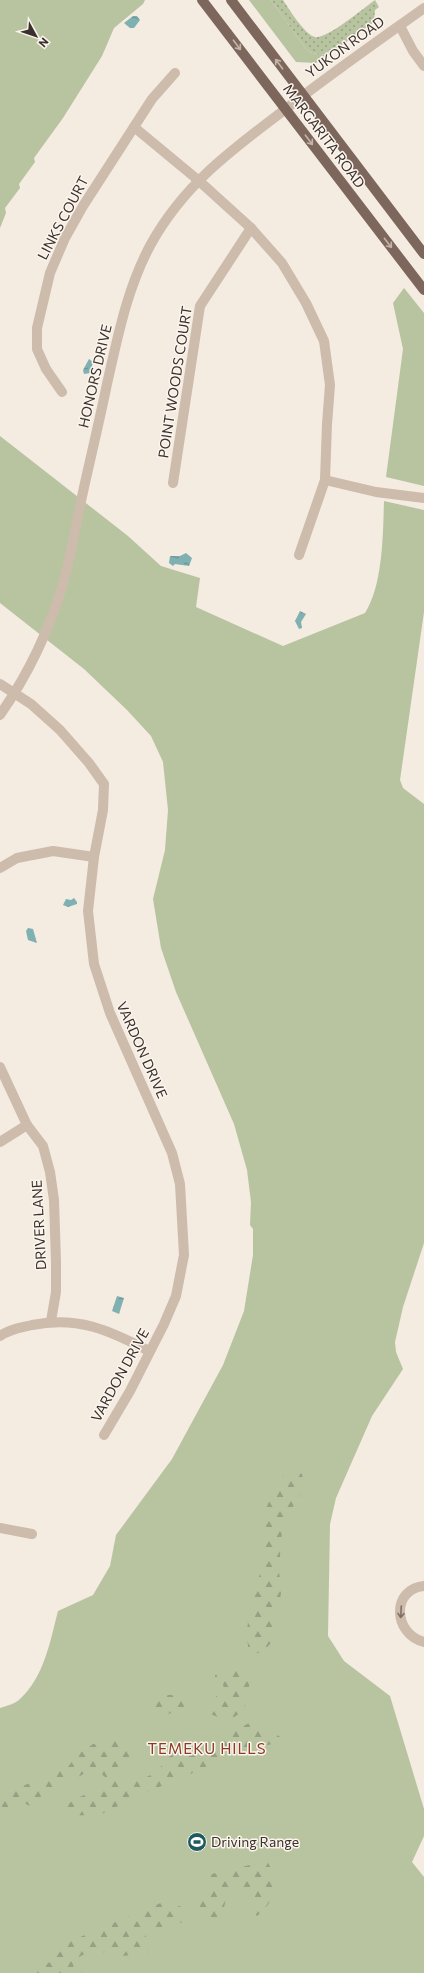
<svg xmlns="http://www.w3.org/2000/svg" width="424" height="1973" font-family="Commissioner,sans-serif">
<defs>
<pattern id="forest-firs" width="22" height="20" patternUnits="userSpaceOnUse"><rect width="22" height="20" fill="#b8c4a0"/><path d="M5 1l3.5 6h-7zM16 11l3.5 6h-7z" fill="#97a083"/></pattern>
<pattern id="garden-dots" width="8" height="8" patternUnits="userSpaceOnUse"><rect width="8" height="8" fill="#b8c4a0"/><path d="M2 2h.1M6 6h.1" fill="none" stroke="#97a083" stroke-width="1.8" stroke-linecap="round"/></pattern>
<pattern id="water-ripples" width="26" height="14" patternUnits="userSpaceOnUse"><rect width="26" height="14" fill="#7fb0b2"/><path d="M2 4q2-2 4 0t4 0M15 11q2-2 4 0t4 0" fill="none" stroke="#699091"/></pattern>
</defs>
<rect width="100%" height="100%" fill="#f4ebe1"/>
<!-- grass -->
<g fill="#b8c4a0">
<polygon points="0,0 145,0 143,4 114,28 102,56 63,118 34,158 35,162 19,184 20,188 5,208 6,213 0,228"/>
<polygon points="249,0 271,0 306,49 312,53 328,55 316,63 296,62"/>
<polygon points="404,288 424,313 424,486 386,477 403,349 393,303"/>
<path d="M0,436l128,100 33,30 39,12 -4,29 87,39 82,-33c18,-28 18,-79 19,-112l40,9v102l-24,168 3,8 21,16v439l-21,64 -8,35 1,10 7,17 -31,47 -36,82 -6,26 -2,112 16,25 46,35 34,113v27l-12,26 12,15v96h-424v-265c6,-2 15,-4 20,-9 24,-22 30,-57 38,-88l35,-16 17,-29 6,-31 56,-76 51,-94 21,-54 9,-56v-26l-3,-4 1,-23 -4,-32 -13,-46 -58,-132 -15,-44 -8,-49 12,-49 3,-40 -5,-48 -12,-26 -24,-26 -43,-41 -84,-66z"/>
</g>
<!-- forest -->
<g fill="url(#forest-firs)">
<path d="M288,1469h6l8,5 2,10 -5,13 -15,24 -3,18 -2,34 3,14 -9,54 -11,11 -8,2 -5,-3c-7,-31 8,-60 14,-90 3,-13 -3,-27 -1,-40 2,-12 19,-44 26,-52z"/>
<path d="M233,1664l14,5c5,13 2,42 -13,48 -9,3 -19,-1 -27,-4v-8l17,-16 -1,-5 -8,-4v-5z"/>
<path d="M168,1695c8,0 13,1 17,9l-3,6 -14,4 -13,-1 -1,-8 4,-7z"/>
<path d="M251,1722l13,4 22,15 -50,11 -24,13 -72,30 -38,19 -31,2 -7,-6c10,-18 36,-13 41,-33l-8,-7h-7l-10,6 -27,10 -23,20c-14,-8 -21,-1 -30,10v-24l20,-5 47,-19 11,-14 15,-10 30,-5 9,5 4,6 -2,9 -17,18 3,5c11,0 25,-3 34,-9 14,-10 8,-17 30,-24l7,4h11l24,-18z"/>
<path d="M267,1861c12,19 8,42 -10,55l-4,-4v-17l-2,-6c-28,-12 -23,17 -32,32l-12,3c-6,-5 -10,-9 -12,-18 12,-4 11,-20 12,-31z"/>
<path d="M163,1902l19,5 5,11 -4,4 -21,7 -13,-2 -5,4 6,17 -3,5 -24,3 -15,-5c-15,6 -26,-4 -35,15l9,7h-51l2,-6 9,-1 12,-6 12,-17z"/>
</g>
<!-- garden -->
<path fill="url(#garden-dots)" d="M271,0h12c6,9 22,35 32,37 11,3 50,-30 60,-37l4,7 -4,3 -1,12 -46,33 -16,-2 -6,-4z"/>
<!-- water -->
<g fill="url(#water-ripples)">
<polygon points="133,16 137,16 140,20 134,28 130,28 124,23"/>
<polygon points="89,359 93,362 90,373 84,374 83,370"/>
<polygon points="186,553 192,558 189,566 175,564 173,566 169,563 170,556 180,556"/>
<polygon points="300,611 306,614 301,622 302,628 299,629 295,621"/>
<polygon points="74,898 77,902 77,904 68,907 63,905 66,899 71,900"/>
<polygon points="28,928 33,929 37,943 28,940 26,931"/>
<polygon points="117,1296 124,1298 119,1314 112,1311"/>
</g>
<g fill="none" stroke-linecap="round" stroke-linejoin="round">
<!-- minor -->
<g stroke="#cdbbac" stroke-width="10">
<polyline points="400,26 413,51 424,66"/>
<polyline points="134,127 198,180 251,228 282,263 306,303 324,341 330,385 327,424 325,480 299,555"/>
<polyline points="62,392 46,369 37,349 37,328 50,273 65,238 83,206 152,99 175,73"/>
<polyline points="325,480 376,492 424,498"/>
<polyline points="173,483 200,306 251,228"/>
<polyline points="0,684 31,704 60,730 89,763 104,784 103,810 94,857 88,911 94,964 110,1013 172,1153 180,1184 184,1255 176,1296 164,1324 130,1391 104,1435"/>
<path d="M0,715c27,-39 48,-82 62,-128 7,-23 11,-47 16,-72 9,-43 20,-87 29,-131 11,-48 20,-96 44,-140 34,-61 82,-95 136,-136 45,-35 91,-67 137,-100"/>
<polyline points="0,868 17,858 53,851 94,857"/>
<polyline points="0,1067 27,1125 43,1146 50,1172 54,1200 56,1262 56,1292 51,1321"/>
<polyline points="0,1142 27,1125"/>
<path d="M0,1336c10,-7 20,-8 32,-11 46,-9 77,5 117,26"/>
<polyline points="0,1528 32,1534"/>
<path d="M424,1586c-33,3 -31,48 0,56"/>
</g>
<!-- major -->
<g stroke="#7d675c" stroke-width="10">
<polyline points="202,0 424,290"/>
<polyline points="231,0 424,254"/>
</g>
</g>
<!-- one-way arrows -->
<defs><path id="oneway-shaft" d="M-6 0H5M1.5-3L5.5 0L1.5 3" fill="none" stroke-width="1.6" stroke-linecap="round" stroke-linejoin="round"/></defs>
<g stroke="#c2b5ac">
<use href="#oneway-shaft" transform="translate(237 45) rotate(53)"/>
<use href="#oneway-shaft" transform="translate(279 64) rotate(-127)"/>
<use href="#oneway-shaft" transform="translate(309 140) rotate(53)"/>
<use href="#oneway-shaft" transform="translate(388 243) rotate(52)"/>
</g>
<use stroke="#7d6f65" href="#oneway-shaft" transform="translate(401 1612) rotate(93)"/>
<!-- icons -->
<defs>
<g id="stadium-disc" transform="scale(1)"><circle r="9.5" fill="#1f5a5e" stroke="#fbf5ee"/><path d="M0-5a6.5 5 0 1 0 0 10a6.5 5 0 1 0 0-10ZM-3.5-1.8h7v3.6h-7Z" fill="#fff"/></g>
</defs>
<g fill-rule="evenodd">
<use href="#stadium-disc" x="197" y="1842"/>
</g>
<g text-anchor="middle" stroke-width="3" stroke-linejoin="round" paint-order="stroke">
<!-- street labels -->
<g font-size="14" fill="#3b302b" stroke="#fbf5ee">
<text transform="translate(345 47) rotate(-36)" y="5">YUKON ROAD</text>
<text transform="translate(324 136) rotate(53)" y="5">MARGARITA ROAD</text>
<text transform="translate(63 218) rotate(-62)" y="5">LINKS COURT</text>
<text transform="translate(95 376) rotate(-77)" y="5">HONORS DRIVE</text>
<text transform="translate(175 382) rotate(-81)" y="5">POINT WOODS COURT</text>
<text transform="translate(142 1050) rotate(66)" y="5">VARDON DRIVE</text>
<text transform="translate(39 1225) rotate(-93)" y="5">DRIVER LANE</text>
<text transform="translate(120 1375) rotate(-61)" y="5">VARDON DRIVE</text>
</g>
<!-- poi labels -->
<g font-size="14" fill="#3b302b" stroke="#fbf5ee" text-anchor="start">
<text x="211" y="1847">Driving Range</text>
</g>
<!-- neighbourhood labels -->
<g font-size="15" letter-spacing="1" fill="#8c3b22" stroke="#fbf5ee">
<text x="207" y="1754">TEMEKU HILLS</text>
</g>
</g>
<!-- north arrow -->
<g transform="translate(36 36) rotate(130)" stroke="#fbf5ee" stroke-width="3" paint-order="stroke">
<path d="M0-3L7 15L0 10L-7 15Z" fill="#3b302b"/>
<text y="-6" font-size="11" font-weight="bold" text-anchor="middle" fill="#3b302b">N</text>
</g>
</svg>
